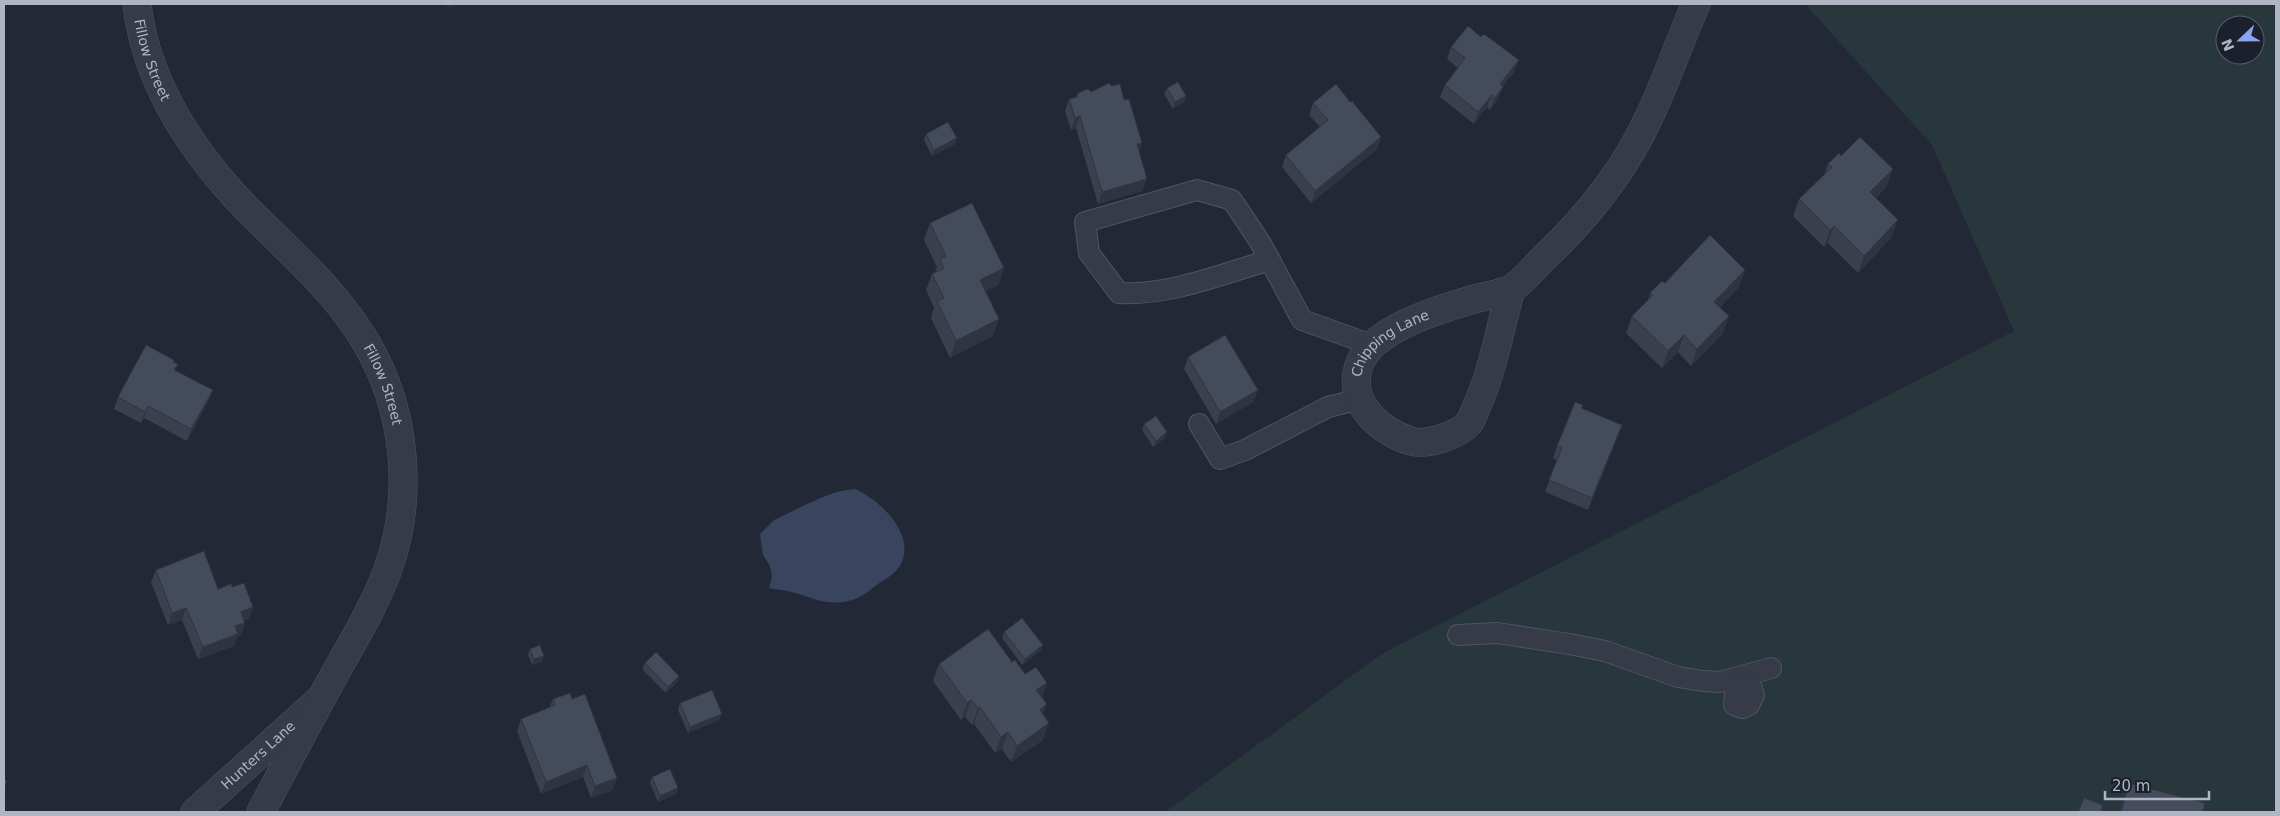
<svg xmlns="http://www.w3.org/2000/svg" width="2280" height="816" font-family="'DejaVu Sans',sans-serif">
<rect width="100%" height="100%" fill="#222836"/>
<!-- green -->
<path fill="#27373b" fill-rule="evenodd" d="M1805,4h471v808h-1111l218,-159 631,-322 -82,-186zM2225,25h30v30h-30z"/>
<!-- water -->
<path fill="#39445f" d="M855,489c25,11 61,45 46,75 -5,9 -15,15 -23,20 -8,6 -16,13 -26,16 -25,7 -38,-2 -60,-8 -7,-2 -15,-2 -23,-4l3,-11 -2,-11 -7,-11 -3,-21 14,-14c25,-11 55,-30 81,-31z"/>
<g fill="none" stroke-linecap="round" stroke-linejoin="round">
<!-- service casing -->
<g stroke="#505562" stroke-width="22">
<g id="service">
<path d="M1270,260c-48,14 -101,36 -151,33l-30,-40 -4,-31 112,-32 35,10 28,42 42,78 70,25"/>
<polyline points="1199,424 1220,459 1245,450 1328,407 1360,399"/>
<polyline points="1458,635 1497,633 1569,644 1605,651 1678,677 1703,681 1720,682 1771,668"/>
<polygon points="1751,686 1754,695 1749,705 1743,708 1734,705 1735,693 1741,687"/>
</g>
</g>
<!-- minor casing -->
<g stroke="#505562" stroke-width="29">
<g id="minor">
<path id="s1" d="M1511,289c-11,39 -18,82 -35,119 -2,5 -4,11 -7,15 -10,12 -43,23 -58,18 -31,-9 -65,-39 -52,-76 13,-36 78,-55 112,-65 12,-4 28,-5 40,-11 11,-6 26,-25 36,-34 42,-40 79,-87 103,-140 17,-36 30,-75 46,-111"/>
<path id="s2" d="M195,812l123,-111"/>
</g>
</g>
<!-- tertiary casing -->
<g stroke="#505562" stroke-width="29">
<g id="tertiary">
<path id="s3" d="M137,4c9,80 55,148 110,205 42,42 90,83 120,135 39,67 47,152 21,225 -14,39 -37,75 -57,112 -24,43 -47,87 -70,131"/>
</g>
</g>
<!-- service -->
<use href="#service" stroke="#363b47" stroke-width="20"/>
<!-- minor -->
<use href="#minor" stroke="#363b47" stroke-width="28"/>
<!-- tertiary -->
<use href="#tertiary" stroke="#363b47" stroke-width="28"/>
</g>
<!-- wall -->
<g fill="#3a404e">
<polygon points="1481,37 1519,60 1514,72 1502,87 1498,99 1490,110 1487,107 1474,124 1440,97 1445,85 1458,68 1447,59 1451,47"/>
<polygon points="1167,88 1186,96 1184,102 1173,109 1164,94"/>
<polygon points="1078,93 1139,152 1142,191 1098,204 1076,128 1071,130 1065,111 1069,99 1076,97"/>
<polygon points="1350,102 1381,137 1377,149 1311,203 1282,167 1286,155 1320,127 1309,115 1313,103"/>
<polygon points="926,134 955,144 932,156 924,140"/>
<polygon points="1841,156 1887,186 1876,198 1892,237 1858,273 1828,243 1824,247 1793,216 1799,199 1824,175 1828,164"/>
<polygon points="930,223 1004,268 998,285 986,291 993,336 950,358 931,318 934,308 926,290 932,274 935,272 937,267 924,240"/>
<polygon points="1745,270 1739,287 1720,307 1729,316 1723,333 1691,366 1678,352 1662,368 1626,333 1632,316 1648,300 1650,293 1665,283"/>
<polygon points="1188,357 1258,390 1253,402 1216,424 1184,369"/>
<polygon points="173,362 178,364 175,370 213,390 208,402 187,441 144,418 141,423 114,409 118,397"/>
<polygon points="1582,408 1622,425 1588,510 1545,492 1557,460 1553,458 1557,446"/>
<polygon points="1144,424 1165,438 1153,447 1142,430"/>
<polygon points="156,570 218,589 232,587 249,619 244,621 245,623 241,635 238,636 234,646 198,659 182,620 168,625 151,582"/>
<polygon points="1004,632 1043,645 1040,651 1022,665 1002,638"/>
<polygon points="530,649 544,656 542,662 532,665 528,655"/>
<polygon points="1012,662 1025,674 1047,683 1042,698 1043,715 1043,740 1011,762 1002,749 995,753 974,724 972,725 965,717 961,720 933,681 939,664"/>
<polygon points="645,663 679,676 677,682 666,693 642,669"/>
<polygon points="553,699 613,790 591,798 583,777 541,794 517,731 521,719 549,708"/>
<polygon points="680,703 719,720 688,733 678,710"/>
<polygon points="652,777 678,788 676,794 658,802 650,783"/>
<polygon points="2129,783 2203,812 2120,812"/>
</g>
<!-- shaded-wall -->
<g fill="#303440">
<polygon points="447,4 460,4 446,7"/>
<polygon points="1519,60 1514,72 1502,87 1498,99 1490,110 1500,84"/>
<polygon points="1492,95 1487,107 1474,124 1478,112"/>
<polygon points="1186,96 1184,102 1173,109 1175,102"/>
<polygon points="1080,116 1076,128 1071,130 1075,118"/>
<polygon points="1381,137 1377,149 1311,203 1315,191"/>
<polygon points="957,138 955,144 932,156 934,150"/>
<polygon points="1142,143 1138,155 1137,144"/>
<polygon points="1893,169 1887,186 1864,209 1870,192"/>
<polygon points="1147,179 1142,191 1098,204 1102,192"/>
<polygon points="1898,220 1892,237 1858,273 1864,256"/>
<polygon points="1834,226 1828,243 1824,247 1830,230"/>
<polygon points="1004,268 998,285 974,297 980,280"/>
<polygon points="1745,270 1739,287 1708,319 1714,302"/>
<polygon points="1729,316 1723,333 1691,366 1697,349"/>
<polygon points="999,319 993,336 950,358 956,341"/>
<polygon points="1684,335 1678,352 1662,368 1668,351"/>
<polygon points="213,390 208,402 187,441 191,429"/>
<polygon points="1258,390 1253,402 1216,424 1220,412"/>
<polygon points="148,406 144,418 141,423 145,412"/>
<polygon points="1622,425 1618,437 1588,510 1592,498"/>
<polygon points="1167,432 1165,438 1153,447 1156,441"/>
<polygon points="253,607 249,619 237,624 241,612"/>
<polygon points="186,608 182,620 168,625 172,613"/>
<polygon points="245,623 241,635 238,636 234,646 198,659 203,647 235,626"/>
<polygon points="1043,645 1040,651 1022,665 1025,659"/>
<polygon points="544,656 542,662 532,665 534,659"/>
<polygon points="679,676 677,682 666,693 668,687"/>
<polygon points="1047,683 1041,699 1036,690"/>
<polygon points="971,700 965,717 961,720 967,703"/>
<polygon points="1047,704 1041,721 1040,710"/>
<polygon points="980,707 974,724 972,725 978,708"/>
<polygon points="722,714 719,720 688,733 690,727"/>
<polygon points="1049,723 1043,740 1011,762 1017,746"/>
<polygon points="1008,732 1002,749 995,753 1001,737"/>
<polygon points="587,765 583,777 541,794 546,782"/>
<polygon points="617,778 613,790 591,798 595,786"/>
<polygon points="7,782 4,792 4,785"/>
<polygon points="678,788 676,794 658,802 660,796"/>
</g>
<!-- building -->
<g fill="#444b5b" stroke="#303440">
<polygon points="1468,26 1481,37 1484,34 1519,60 1500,84 1503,87 1495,98 1492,95 1478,112 1445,85 1465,58 1451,47"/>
<polygon points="1178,82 1186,96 1175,102 1167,88"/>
<polygon points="1109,83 1112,86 1120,84 1124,100 1129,99 1142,143 1137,144 1147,179 1102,192 1080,116 1075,118 1069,99 1077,97 1078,93 1088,89 1091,92"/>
<polygon points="1336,84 1350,102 1352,101 1381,137 1315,191 1286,155 1328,120 1313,103"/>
<polygon points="948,122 957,138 934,150 926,134"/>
<polygon points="1860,137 1893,169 1870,192 1898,220 1864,256 1834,226 1830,230 1799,199 1832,167 1828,164 1839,153 1841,156"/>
<polygon points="972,203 1004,268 980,280 999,319 956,341 937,301 944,298 932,274 944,268 940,259 946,256 930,223"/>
<polygon points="1710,235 1745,270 1714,302 1729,316 1697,349 1684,335 1668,351 1632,316 1653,295 1650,293 1662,281 1665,283"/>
<polygon points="1225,335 1258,390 1220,412 1188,357"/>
<polygon points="146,345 174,360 173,362 178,364 174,370 213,390 191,429 148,406 145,412 118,397"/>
<polygon points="1575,402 1583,405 1581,408 1622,425 1592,498 1549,480 1562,448 1557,446"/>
<polygon points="1156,416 1167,432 1156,441 1144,424"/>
<polygon points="204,551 218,589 231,584 232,587 244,583 253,607 241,612 245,623 235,626 238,634 203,647 186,608 172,613 156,570"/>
<polygon points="1022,618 1043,645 1025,659 1004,632"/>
<polygon points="988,629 1012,662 1015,660 1025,674 1036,667 1047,683 1036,690 1047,704 1040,710 1049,723 1017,746 1008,732 1001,737 980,707 978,708 971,700 967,703 939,664"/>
<polygon points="540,645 544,656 534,659 530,649"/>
<polygon points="656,652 679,676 668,687 645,663"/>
<polygon points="712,690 722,714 690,727 680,703"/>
<polygon points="570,693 572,699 585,694 617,778 595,786 587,765 546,782 521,719 555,705 553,699"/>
<polygon points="670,769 678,788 660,796 652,777"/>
<polygon points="4,778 7,782 4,785"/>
<polygon points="2129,783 2205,803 2203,812 2121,812"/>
<polygon points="2084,798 2103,805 2101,812 2078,812"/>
</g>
<g text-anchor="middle" stroke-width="5" stroke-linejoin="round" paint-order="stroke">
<!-- street labels -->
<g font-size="14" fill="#b0b5c4" stroke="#1b202c">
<text dy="5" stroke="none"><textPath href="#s3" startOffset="58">Fillow Street</textPath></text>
<text dy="5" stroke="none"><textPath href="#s1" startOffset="345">Chipping Lane</textPath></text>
<text dy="5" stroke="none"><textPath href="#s3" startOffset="462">Fillow Street</textPath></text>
<text dy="5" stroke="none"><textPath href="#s2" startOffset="85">Hunters Lane</textPath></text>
</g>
</g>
<!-- border -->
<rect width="2280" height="816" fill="none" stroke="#b0b5c4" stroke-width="10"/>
<!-- north arrow -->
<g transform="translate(2240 40) rotate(248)"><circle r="24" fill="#1b202c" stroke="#575c69"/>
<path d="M0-4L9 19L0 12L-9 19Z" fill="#8aa4ef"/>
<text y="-8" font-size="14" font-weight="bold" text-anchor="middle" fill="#b0b5c4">N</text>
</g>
<!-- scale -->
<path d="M2105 791v8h104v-8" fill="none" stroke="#b0b5c4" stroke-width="2.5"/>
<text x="2112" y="791" font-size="15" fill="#b0b5c4" stroke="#1b202c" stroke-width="4" paint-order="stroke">20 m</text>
</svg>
